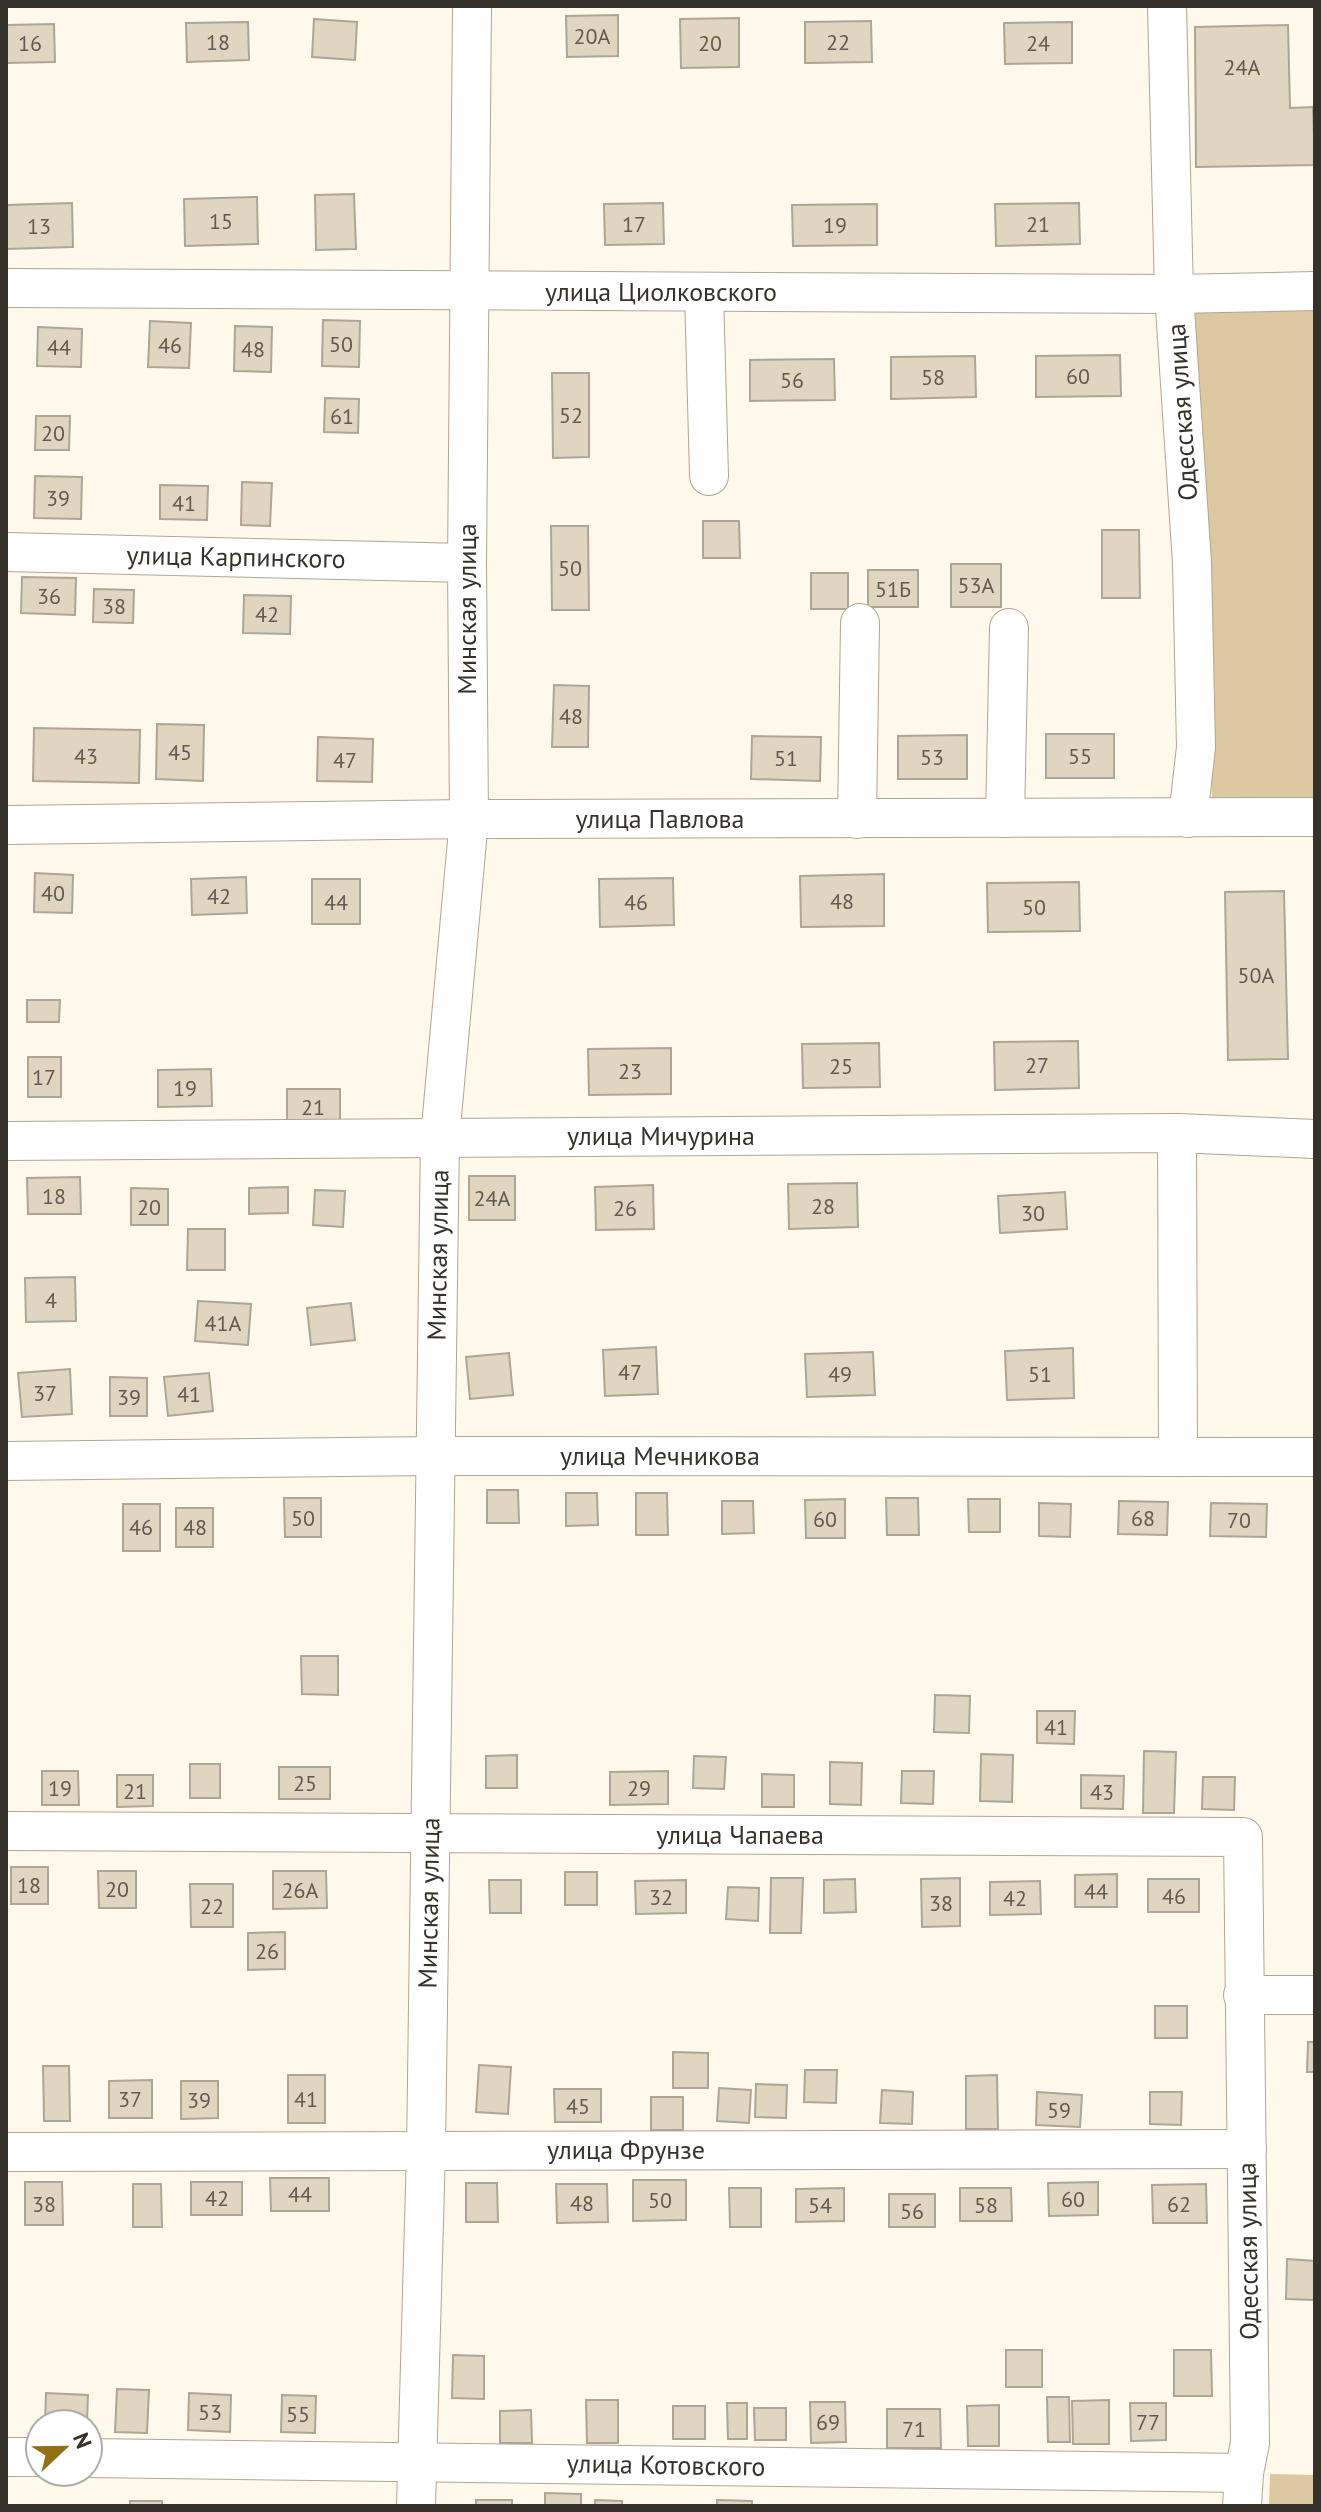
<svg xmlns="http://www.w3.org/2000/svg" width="1321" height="2512" font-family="'PT Sans',sans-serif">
<rect width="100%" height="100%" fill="#fff9ec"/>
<!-- green -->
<g fill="#dcc8a1">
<polygon points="1188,310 1315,310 1315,798 1212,799"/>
<polygon points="1270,2474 1315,2475 1315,2506 1269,2506"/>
</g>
<!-- building -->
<g fill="#e0d5c1" stroke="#afa592" stroke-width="2">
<polygon points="618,15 618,56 567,57 566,16"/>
<polygon points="739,18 739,67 681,68 680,19"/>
<polygon points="314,19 357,22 355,60 312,57"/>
<polygon points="871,21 872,62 805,63 805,22"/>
<polygon points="248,22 249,60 187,62 186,23"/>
<polygon points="1072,22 1072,63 1005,64 1004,23"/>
<polygon points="54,24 55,62 6,63 6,25"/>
<polygon points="1288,25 1290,108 1313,107 1315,165 1196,167 1195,27"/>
<polygon points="354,194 356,249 316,250 315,195"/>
<polygon points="257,197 258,244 185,246 184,199"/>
<polygon points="72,203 73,247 6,249 6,205"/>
<polygon points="663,203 664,244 605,245 604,204"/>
<polygon points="1079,203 1080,244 996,246 995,204"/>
<polygon points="877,204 877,245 793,246 792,205"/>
<polygon points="323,320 360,321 359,367 322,366"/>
<polygon points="150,321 191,323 189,368 148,367"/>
<polygon points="235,326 272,327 271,372 234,371"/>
<polygon points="38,327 82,329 81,367 37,366"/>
<polygon points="1120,355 1121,396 1036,397 1036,356"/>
<polygon points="975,356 976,397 891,399 891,357"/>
<polygon points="834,359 835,400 750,401 750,360"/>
<polygon points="552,373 589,373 589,457 553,458"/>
<polygon points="325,398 359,399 358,433 324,432"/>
<polygon points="36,416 70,416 69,450 35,450"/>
<polygon points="35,476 82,477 81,519 34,518"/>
<polygon points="242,482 272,483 270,526 241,525"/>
<polygon points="160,485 208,486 207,520 160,519"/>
<polygon points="703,521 739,521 740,558 703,558"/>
<polygon points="551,526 588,526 589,610 552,610"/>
<polygon points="1102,530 1139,530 1140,598 1102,598"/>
<rect x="951" y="564" width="50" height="43"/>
<rect x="868" y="570" width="50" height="37"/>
<rect x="811" y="573" width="37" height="36"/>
<polygon points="22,577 76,578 75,615 21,613"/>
<polygon points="94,589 134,590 133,623 93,622"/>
<polygon points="244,595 291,596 290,634 243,633"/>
<polygon points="554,685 589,686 588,747 552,747"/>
<polygon points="157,724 204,725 203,781 156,779"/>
<polygon points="34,728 140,730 139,783 33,781"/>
<rect x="1046" y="734" width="68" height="44"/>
<polygon points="967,735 967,779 898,779 898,736"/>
<polygon points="752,736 821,737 820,781 751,779"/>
<polygon points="318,737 373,739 372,782 317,781"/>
<polygon points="35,873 73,875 72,913 34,912"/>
<polygon points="884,874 884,926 801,927 800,876"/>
<polygon points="246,877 247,913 192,915 191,879"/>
<polygon points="673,878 674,925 600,927 599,879"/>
<rect x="312" y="879" width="48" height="45"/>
<polygon points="1079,882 1080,931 988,932 987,883"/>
<polygon points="1284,891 1288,1059 1228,1060 1225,892"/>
<polygon points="27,1000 60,1000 59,1022 27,1022"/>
<polygon points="1078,1041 1079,1088 995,1090 994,1042"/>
<polygon points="879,1043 880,1087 803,1088 802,1044"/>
<polygon points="671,1048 671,1094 589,1095 588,1049"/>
<rect x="28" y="1057" width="33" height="40"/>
<polygon points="211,1069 212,1106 158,1107 158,1070"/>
<rect x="287" y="1089" width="53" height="36"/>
<rect x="469" y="1176" width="46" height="44"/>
<polygon points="80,1177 81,1214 28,1214 27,1178"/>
<polygon points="857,1183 858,1227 789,1229 788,1184"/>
<polygon points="653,1185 654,1229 596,1230 595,1187"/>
<polygon points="288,1187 288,1213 249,1214 249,1188"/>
<polygon points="131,1188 168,1189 168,1225 131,1225"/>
<polygon points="315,1190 345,1191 343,1227 313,1225"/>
<polygon points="1065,1192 1067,1229 1000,1233 998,1196"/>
<polygon points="188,1229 225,1229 225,1270 187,1270"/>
<polygon points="75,1277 76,1321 26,1322 25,1278"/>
<polygon points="198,1301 251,1304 248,1345 195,1341"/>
<polygon points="351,1303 355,1340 311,1345 307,1308"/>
<polygon points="656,1347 658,1394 605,1396 603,1350"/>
<polygon points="1073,1348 1074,1398 1007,1400 1005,1351"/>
<polygon points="873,1352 875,1395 807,1397 805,1354"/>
<polygon points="509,1353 513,1395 470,1399 466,1357"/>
<polygon points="70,1369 72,1414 22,1417 18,1373"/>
<polygon points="209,1373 213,1411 168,1416 164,1377"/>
<polygon points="110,1377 147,1378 147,1416 110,1416"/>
<polygon points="487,1490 518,1490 519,1523 487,1523"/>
<polygon points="566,1493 597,1493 598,1525 566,1526"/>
<polygon points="636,1493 667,1493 668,1535 636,1535"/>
<polygon points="284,1498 321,1498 321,1537 285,1537"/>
<polygon points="886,1498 918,1498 919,1535 887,1535"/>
<polygon points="845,1499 845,1538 806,1538 805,1500"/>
<polygon points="968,1499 1000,1499 1000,1532 969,1532"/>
<polygon points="722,1501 753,1501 754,1533 722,1534"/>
<polygon points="1119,1501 1168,1502 1167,1535 1118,1534"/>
<polygon points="1039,1503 1071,1504 1070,1537 1039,1536"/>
<polygon points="1211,1503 1267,1504 1266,1537 1210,1536"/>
<rect x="123" y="1504" width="37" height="47"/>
<rect x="176" y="1508" width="37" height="39"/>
<polygon points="301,1656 338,1656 338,1695 302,1694"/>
<polygon points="935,1695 970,1696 969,1733 934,1732"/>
<polygon points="1037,1711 1075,1711 1074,1744 1037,1743"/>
<polygon points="1144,1751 1176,1752 1174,1813 1143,1813"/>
<polygon points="981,1754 1013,1755 1012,1802 980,1801"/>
<polygon points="517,1755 517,1788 486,1788 486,1756"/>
<polygon points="694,1756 726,1757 724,1789 693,1788"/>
<polygon points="830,1762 862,1763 861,1805 830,1804"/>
<rect x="190" y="1764" width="30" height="34"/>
<rect x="279" y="1767" width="51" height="32"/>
<polygon points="42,1771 78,1771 79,1805 42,1805"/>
<polygon points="668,1771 668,1804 610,1805 610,1772"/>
<polygon points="902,1771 934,1771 933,1804 901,1803"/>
<polygon points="762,1774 794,1775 794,1807 762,1807"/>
<polygon points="117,1775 153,1775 153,1806 117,1807"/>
<polygon points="1081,1775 1124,1776 1123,1809 1081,1808"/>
<polygon points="1203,1777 1235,1777 1234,1810 1202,1809"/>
<rect x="11" y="1867" width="37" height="37"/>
<polygon points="98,1871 136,1871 136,1908 99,1908"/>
<polygon points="273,1871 326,1871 327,1908 273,1909"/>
<rect x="565" y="1872" width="32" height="33"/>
<polygon points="1117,1874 1117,1907 1075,1907 1075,1875"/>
<polygon points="771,1878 803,1878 801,1933 770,1933"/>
<polygon points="960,1878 960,1926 922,1927 921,1879"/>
<polygon points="855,1879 856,1912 824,1913 824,1880"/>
<rect x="1148" y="1879" width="51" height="33"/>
<polygon points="489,1880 521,1880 521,1913 490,1913"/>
<polygon points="686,1880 686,1913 636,1914 635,1881"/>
<polygon points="1040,1881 1041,1914 990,1915 990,1882"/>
<polygon points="190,1884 233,1884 233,1927 191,1927"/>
<polygon points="728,1887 759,1888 758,1921 726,1919"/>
<polygon points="285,1932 285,1969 248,1970 248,1933"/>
<rect x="1155" y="2006" width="32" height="32"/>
<polygon points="1308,2042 1315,2042 1315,2072 1307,2072"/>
<polygon points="673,2052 708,2053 708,2088 673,2088"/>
<polygon points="479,2065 511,2067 508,2114 476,2112"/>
<polygon points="43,2066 69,2066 70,2121 44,2121"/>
<polygon points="805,2070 837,2070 836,2103 804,2102"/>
<rect x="288" y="2075" width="37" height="48"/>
<polygon points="997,2075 998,2129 966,2129 966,2076"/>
<polygon points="152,2080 152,2118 109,2118 109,2081"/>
<polygon points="181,2081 218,2081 218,2118 181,2119"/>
<polygon points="756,2084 787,2085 786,2118 755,2117"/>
<polygon points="719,2088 751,2090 749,2123 717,2121"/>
<polygon points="554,2089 601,2089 601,2122 555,2122"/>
<polygon points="882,2090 913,2092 912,2124 880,2123"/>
<polygon points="1037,2092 1082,2095 1080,2127 1036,2125"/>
<polygon points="1150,2092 1182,2092 1181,2125 1150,2124"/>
<rect x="651" y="2097" width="32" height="33"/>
<polygon points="270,2178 329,2178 329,2211 271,2211"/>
<polygon points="633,2180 686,2180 686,2220 633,2221"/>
<polygon points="25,2182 62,2182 63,2225 25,2225"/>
<rect x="191" y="2182" width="51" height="33"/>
<polygon points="1098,2182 1098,2215 1049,2216 1048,2183"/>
<polygon points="466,2183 497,2183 498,2222 466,2222"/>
<polygon points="133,2184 161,2184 162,2227 133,2227"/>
<polygon points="556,2184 607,2184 608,2222 557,2223"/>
<polygon points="1206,2184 1207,2223 1153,2223 1152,2185"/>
<polygon points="729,2188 761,2188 761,2227 730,2227"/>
<polygon points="844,2188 844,2221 796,2222 796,2189"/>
<polygon points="960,2188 1011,2188 1012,2221 960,2221"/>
<rect x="889" y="2194" width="46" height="33"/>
<polygon points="1287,2259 1315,2261 1315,2300 1286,2299"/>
<rect x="1006" y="2350" width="36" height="37"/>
<polygon points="1174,2350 1211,2350 1212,2396 1174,2396"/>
<polygon points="453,2355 484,2356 484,2399 452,2398"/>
<polygon points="117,2389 149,2390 147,2433 115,2432"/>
<polygon points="46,2393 88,2395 87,2424 45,2424"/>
<polygon points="189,2393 231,2395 230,2432 188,2430"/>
<polygon points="282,2395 316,2396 315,2433 281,2432"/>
<polygon points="1047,2397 1069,2397 1070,2442 1048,2442"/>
<polygon points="586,2400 618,2400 618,2443 587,2443"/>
<polygon points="1109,2400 1109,2444 1073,2444 1072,2401"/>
<polygon points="810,2402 845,2402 846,2442 811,2443"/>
<polygon points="727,2403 747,2403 747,2439 728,2439"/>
<polygon points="1130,2403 1166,2403 1166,2440 1131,2441"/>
<polygon points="999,2405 999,2446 968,2446 967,2406"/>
<rect x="673" y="2406" width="32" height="33"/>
<polygon points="754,2408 786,2408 786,2440 755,2440"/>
<polygon points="887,2409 940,2409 941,2448 887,2448"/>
<polygon points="531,2410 532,2443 500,2443 500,2411"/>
<polygon points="545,2493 581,2494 581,2506 545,2506"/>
<rect x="476" y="2500" width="36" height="6"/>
<polygon points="595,2500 622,2501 622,2506 595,2506"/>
<polygon points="717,2500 752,2501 752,2506 717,2506"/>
<rect x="130" y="2501" width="32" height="5"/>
</g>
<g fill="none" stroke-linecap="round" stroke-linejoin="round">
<!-- minor casing -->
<g stroke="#b0a693" stroke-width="40">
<g id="minor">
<polyline points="1167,6 1174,294 1192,563 1196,747 1188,818"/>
<polyline points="6,288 1174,294 1315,291"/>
<polyline points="704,292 709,476"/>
<polyline points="6,552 467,563"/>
<polyline points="1005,818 1009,628"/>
<polyline points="857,819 860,623"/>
<polyline points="6,825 469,819 1315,817"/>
<polyline points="1177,1133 1178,1457"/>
<polyline points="6,1141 1177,1133 1315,1139"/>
<polyline points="6,1461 435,1456 1315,1457"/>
<polyline points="6,1831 1243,1837 1250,2443 1244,2473 1242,2506"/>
<polyline points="1243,1995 1315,1995"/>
<polyline points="6,2152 1247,2149"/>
<polyline points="6,2457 40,2457"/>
<polyline points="88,2458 1244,2473"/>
<polyline points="416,2506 426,2151 440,1138 469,819 467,563 472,6"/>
</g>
</g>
<!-- minor -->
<use href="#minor" stroke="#fff" stroke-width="38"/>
</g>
<g text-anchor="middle" stroke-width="8" stroke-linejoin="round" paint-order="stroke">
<!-- number labels -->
<g font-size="22" fill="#605b50">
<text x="592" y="44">20А</text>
<text x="218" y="50">18</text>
<text x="838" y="50">22</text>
<text x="30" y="51">16</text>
<text x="710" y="51">20</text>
<text x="1038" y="51">24</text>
<text x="1242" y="75">24А</text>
<text x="221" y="229">15</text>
<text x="634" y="232">17</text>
<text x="1038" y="232">21</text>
<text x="835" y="233">19</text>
<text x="39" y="234">13</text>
<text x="341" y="352">50</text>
<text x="170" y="353">46</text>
<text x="59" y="355">44</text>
<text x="253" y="357">48</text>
<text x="1078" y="384">60</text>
<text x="933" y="385">58</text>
<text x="792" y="388">56</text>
<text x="571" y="423">52</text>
<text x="342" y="424">61</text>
<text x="53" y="441">20</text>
<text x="58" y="506">39</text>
<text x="184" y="511">41</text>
<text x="570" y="576">50</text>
<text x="976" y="593">53А</text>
<text x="893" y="597">51Б</text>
<text x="49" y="604">36</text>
<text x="114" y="614">38</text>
<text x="267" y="622">42</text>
<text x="571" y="724">48</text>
<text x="180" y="760">45</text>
<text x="86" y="764">43</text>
<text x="1080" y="764">55</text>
<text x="932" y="765">53</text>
<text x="786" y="766">51</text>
<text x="345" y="768">47</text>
<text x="53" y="901">40</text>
<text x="219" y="904">42</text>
<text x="842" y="909">48</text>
<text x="336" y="910">44</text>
<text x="636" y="910">46</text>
<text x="1034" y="915">50</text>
<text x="1256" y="983">50А</text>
<text x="1037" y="1073">27</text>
<text x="841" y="1074">25</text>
<text x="630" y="1079">23</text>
<text x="44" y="1085">17</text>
<text x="185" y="1096">19</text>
<text x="313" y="1115">21</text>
<text x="54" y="1204">18</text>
<text x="492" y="1206">24А</text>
<text x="823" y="1214">28</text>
<text x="149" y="1215">20</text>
<text x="625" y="1216">26</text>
<text x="1033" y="1221">30</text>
<text x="51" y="1308">4</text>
<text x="223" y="1331">41А</text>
<text x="630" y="1380">47</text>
<text x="840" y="1382">49</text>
<text x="1040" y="1382">51</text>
<text x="45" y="1401">37</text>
<text x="189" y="1402">41</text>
<text x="129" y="1405">39</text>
<text x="303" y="1526">50</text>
<text x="1143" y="1526">68</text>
<text x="825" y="1527">60</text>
<text x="1239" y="1528">70</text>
<text x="141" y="1535">46</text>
<text x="195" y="1535">48</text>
<text x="1056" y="1735">41</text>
<text x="305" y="1791">25</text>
<text x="60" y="1796">19</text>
<text x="639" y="1796">29</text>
<text x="135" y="1799">21</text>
<text x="1102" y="1800">43</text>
<text x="29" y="1893">18</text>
<text x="117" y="1897">20</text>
<text x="300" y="1898">26А</text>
<text x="1096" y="1899">44</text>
<text x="1174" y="1904">46</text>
<text x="661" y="1905">32</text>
<text x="1015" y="1906">42</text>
<text x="941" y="1911">38</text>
<text x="212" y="1914">22</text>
<text x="267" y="1959">26</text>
<text x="130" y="2107">37</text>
<text x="306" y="2107">41</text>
<text x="199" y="2108">39</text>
<text x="578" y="2114">45</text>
<text x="1059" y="2118">59</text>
<text x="300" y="2202">44</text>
<text x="217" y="2206">42</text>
<text x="1073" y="2207">60</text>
<text x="660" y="2208">50</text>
<text x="582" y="2211">48</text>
<text x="44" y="2212">38</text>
<text x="1179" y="2212">62</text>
<text x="820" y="2213">54</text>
<text x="986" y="2213">58</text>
<text x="912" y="2219">56</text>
<text x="210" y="2420">53</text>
<text x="298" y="2422">55</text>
<text x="828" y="2430">69</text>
<text x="1148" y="2430">77</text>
<text x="914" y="2437">71</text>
</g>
<!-- street labels -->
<g font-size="26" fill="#36322a" stroke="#fff">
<text x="661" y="301">улица Циолковского</text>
<text transform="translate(1182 412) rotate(-94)" y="9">Одесская улица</text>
<text transform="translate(236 557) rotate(1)" y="9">улица Карпинского</text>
<text transform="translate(467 609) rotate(-90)" y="9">Минская улица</text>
<text x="660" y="828">улица Павлова</text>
<text x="661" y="1145">улица Мичурина</text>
<text transform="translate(438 1255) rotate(-89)" y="9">Минская улица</text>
<text x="660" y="1465">улица Мечникова</text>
<text x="740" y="1844">улица Чапаева</text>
<text transform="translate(429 1903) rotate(-89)" y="9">Минская улица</text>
<text x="626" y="2159">улица Фрунзе</text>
<text transform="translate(1248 2251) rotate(-91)" y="9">Одесская улица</text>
<text transform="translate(666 2465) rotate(1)" y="9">улица Котовского</text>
</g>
</g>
<!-- border -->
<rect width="1321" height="2512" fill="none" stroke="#36322a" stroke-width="16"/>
<!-- north arrow -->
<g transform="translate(64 2448) rotate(68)"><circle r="38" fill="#ffffff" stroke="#afadaa" stroke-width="2"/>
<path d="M0-6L14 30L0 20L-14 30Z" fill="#936f17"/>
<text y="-12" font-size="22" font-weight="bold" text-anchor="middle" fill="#36322a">N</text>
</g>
</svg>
